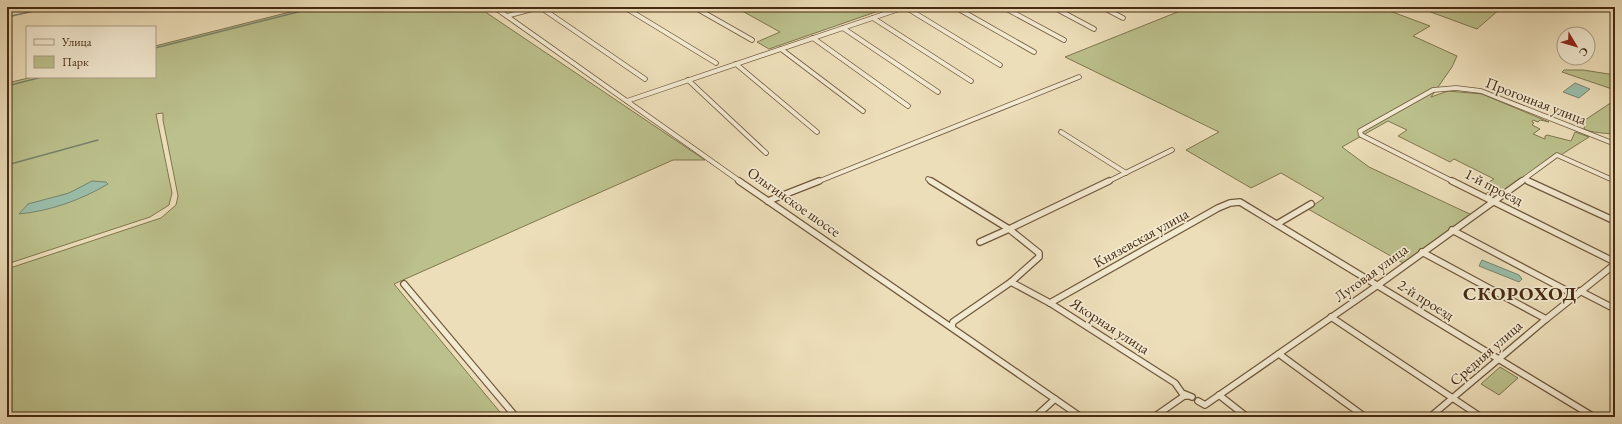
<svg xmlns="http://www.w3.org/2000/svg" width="1622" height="424" font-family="'EB Garamond',serif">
<rect width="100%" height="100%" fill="#ecdeb9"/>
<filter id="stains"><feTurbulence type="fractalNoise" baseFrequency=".005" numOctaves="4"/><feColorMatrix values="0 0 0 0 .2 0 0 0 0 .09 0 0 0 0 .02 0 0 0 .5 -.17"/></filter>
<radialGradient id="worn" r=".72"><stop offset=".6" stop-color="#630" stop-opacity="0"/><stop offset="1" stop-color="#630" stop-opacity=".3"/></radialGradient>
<!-- green -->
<g fill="#bbc08c" stroke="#80764e">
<polygon points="310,7 478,7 705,160 673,160 394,284 504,417 7,417 7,269 161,218 176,205 178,196 163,120 163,113 156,114 172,193 169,205 150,217 7,264 7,83 33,77 155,77 155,46"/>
<polygon points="735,7 890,7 769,49 757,42 780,32"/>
<polygon points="1190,7 1379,7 1430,26 1413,36 1457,56 1452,67 1431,97 1448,91 1482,94 1549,122 1540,120 1538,122 1533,120 1532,122 1534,123 1532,125 1540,129 1533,134 1545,139 1545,136 1547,135 1571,141 1575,132 1589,137 1492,199 1483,195 1493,190 1484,185 1494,179 1454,159 1450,162 1398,136 1407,130 1388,121 1342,147 1369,167 1472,215 1408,263 1403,263 1308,209 1324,198 1281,173 1251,188 1186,150 1219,132 1065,57"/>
<polygon points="1417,7 1500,7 1501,8 1477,29"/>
<polygon points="1564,70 1583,70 1615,75 1615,90 1562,72"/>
<path d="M1615,100v35c-11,-3 -20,-1 -31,-6l1,-9z"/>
<polygon points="1500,367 1518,378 1499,395 1481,384"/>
</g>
<!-- water -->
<g fill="#9abda9" stroke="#78836c">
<polygon points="1575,83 1590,89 1579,98 1563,92"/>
<path d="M92,181l14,1 2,2c-27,16 -58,27 -89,30l9,-10 41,-11z"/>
<polygon points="1482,260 1519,275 1522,279 1519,282 1479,266"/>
</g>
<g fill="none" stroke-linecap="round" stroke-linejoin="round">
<!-- stream -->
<g stroke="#78836c" stroke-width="1.5">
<polyline points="7,17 52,7"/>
<polyline points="155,48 318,7"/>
<polyline points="7,86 42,77"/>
<polyline points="7,165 98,140"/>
</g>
<!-- minor-far1 casing -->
<g stroke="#70583b" stroke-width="5.5">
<g id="minor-far1">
<polyline points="494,7 741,182"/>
<polyline points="540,7 645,79"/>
<polyline points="624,7 716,63"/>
<polyline points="694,7 752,40"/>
<polyline points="905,7 1000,65"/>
<polyline points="955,7 1034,52"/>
<polyline points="1003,7 1064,40"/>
<polyline points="1053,7 1094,29"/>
<polyline points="1102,7 1123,18"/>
<polyline points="507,16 540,7"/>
<polyline points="873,18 971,81"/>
<polyline points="843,28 938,92"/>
<polyline points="813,38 908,106"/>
<polyline points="781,49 863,111"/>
<polyline points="736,64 817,132"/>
<polyline points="688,80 766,153"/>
<polyline points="627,101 905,7"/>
<polyline points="1061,132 1126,173"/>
<polyline points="928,179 932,182"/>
<polyline points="1525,179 1531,182"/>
<polyline points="817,182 1079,77"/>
<polyline points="1107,182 1172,150"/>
<polyline points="1454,182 1361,135 1360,131 1433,90 1456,88 1481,91 1615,144"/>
<polyline points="1520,182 1557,155 1615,181"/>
</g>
</g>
<!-- minor casing -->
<g stroke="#70583b" stroke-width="8">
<g id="minor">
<polyline points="739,181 1081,417"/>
<polyline points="931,181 1009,229"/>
<polyline points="1452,181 1615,262"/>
<polyline points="1528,181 1615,221"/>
<polyline points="768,201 819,181"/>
<polyline points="1277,224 1311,204"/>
<polyline points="1452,230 1575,295"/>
<polyline points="980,242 1009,229"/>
<polyline points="1422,252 1546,319"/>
<polyline points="1011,282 1050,303 1175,383 1182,393 1192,397"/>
<polyline points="404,284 516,417"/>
<polyline points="1580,291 1615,309"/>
<polyline points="1050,303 1218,208 1230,203 1240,202 1594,417"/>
<polyline points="1331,317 1481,417"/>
<polyline points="952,327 953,322 1011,282 1039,257 1039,253 1009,229 1109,181"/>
<polyline points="1279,354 1365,417"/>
<polyline points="1219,395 1247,417"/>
<polyline points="1198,401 1205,405 1378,285 1522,181"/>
<polyline points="1035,417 1055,399"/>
<polyline points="1154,417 1184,396 1187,396"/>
<polyline points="1430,417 1545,320 1615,264"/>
</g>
</g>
<!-- minor-far1 -->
<use href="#minor-far1" stroke="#f3ead2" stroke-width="4"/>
<!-- minor -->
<use href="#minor" stroke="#f3ead2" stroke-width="5.5"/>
</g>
<g text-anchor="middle" stroke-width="3.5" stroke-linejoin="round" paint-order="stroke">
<!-- street labels -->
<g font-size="15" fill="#462b11" stroke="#f3ead2">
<text transform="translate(1536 101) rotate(21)" y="5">Прогонная улица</text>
<text transform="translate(1494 187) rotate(27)" y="5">1-й проезд</text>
<text transform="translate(794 202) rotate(35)" y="5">Ольгинское шоссе</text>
<text transform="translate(1141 238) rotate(-29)" y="5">Князевская улица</text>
<text transform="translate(1371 273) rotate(-36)" y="5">Луговая улица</text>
<text transform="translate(1426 300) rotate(32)" y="5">2-й проезд</text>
<text transform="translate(1110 326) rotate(33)" y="5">Якорная улица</text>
<text transform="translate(1486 353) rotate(-41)" y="5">Средняя улица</text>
</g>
<!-- district labels -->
<g font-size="19" font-weight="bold" letter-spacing="1" fill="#462b11" stroke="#f3ead2">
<text x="1520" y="300">СКОРОХОД</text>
</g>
</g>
<!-- margin -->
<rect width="1622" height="424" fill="none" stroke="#ecdeb9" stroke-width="24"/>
<rect x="8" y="8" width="1606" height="408" fill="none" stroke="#462b11" stroke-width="2"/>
<rect x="12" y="12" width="1598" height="400" fill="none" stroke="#462b11"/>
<!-- legend -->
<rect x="26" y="26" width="130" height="52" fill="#f3ead2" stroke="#ae9e85"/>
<rect x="34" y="39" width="20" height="6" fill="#f3ead2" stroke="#ae9e85"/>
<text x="62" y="46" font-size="12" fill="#462b11">Улица</text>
<rect x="34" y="56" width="20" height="12" fill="#bbc08c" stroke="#ae9e85"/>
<text x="62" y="66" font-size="12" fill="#462b11">Парк</text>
<!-- north arrow -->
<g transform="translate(1576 46) rotate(128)"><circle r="19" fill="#f3ead2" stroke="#ae9e85"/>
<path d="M0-3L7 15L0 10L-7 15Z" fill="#8f2418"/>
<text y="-6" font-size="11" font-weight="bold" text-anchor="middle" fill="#462b11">С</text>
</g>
<rect width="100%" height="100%" filter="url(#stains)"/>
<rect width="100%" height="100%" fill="url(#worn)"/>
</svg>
